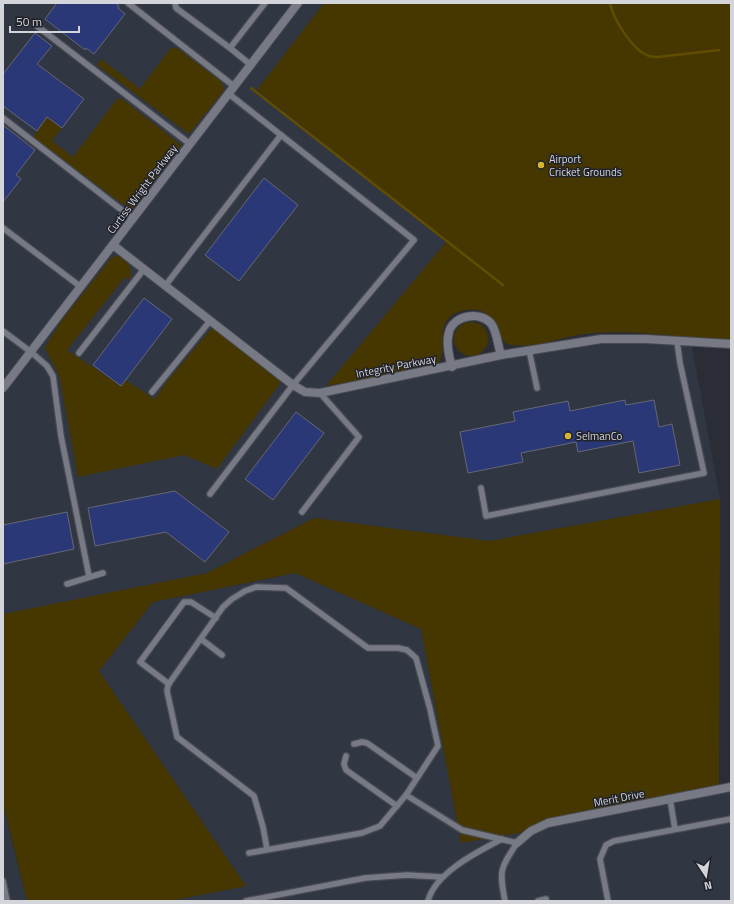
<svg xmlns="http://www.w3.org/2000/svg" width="734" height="904" font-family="'Titillium Web',sans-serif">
<rect width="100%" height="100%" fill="#2a2d35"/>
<!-- built -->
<g fill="#313643">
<polygon points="3,3 324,3 257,90 447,241 321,393 601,339 691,341 720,499 489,541 314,518 207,573 3,615"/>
<polygon points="295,573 421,629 461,842 731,787 731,901 170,901 246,886 99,671 153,602"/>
<polygon points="3,803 15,855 27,901 3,901"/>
</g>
<!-- green -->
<g fill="#463700">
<path d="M324,3h407v337c-53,-1 -106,-14 -159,-4 -21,5 -46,14 -67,7 -10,-16 -13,-37 -39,-33 -37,6 -15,40 -29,55l-111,21 121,-145 -190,-151z"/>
<polygon points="172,48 177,48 222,82 224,90 189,134 97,65 101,59 140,89 169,50"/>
<polygon points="117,99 122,99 181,145 133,208 121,203 33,137 47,117 62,128 52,141 73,157"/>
<path d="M120,256c8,7 13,11 10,23l-6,-1 -57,72 54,36 4,-6 30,19 13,-19 44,-52 69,54 -64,87 -33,-14 -106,22 -18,-98c-4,-12 -11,-20 -15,-32l17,-27 50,-63z"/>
<circle cx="471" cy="339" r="17"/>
<polygon points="720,499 719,790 548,823 531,831 461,843 421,629 295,573 153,602 99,671 246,886 170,901 27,901 3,803 3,614 207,573 314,518 489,541"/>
</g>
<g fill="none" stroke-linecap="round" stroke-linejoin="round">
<!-- stream -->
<g stroke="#604d00" stroke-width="2.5">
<path d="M610,3c3,16 23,48 39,53 3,1 6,1 9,1l61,-7"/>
<polyline points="251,88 503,285"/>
</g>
</g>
<!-- building -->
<g fill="#2a3878" stroke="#656871">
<polygon points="57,3 115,3 119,6 118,8 125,14 94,54 86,48 85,50 45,19"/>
<polygon points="35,33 52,46 37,64 84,99 62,128 47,117 37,131 3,106 3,74"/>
<polygon points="3,125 35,150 16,175 21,179 3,202"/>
<polygon points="264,178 298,205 239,281 205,255"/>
<polygon points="144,298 172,319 121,386 93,365"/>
<polygon points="625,400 626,405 654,400 659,427 672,424 680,465 639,473 633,441 578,452 576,442 521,453 523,462 468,473 460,432 515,421 513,412 568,401 570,411"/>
<polygon points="296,412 324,433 273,500 245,479"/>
<polygon points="175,491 229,532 205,562 166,532 95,546 88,508"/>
<polygon points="67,512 74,549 3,564 3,525"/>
</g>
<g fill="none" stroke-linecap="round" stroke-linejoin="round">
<!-- service casing -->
<g stroke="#494b52" stroke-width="8">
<g id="service">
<polyline points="128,3 235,87"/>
<polyline points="175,3 176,8 230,48"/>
<polyline points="37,26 190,144"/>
<polyline points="251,65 230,48 265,3"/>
<polyline points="3,118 132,218"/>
<polyline points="3,228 81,287"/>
<polyline points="165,286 281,135"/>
<polyline points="3,331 31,352 47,366 53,376 61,436 89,576"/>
<polyline points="529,350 537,388"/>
<polyline points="79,353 144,269"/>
<polyline points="152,392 210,321"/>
<polyline points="481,488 486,516 704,473 680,363 677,341"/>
<polyline points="210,494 293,385 414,240 229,94"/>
<polyline points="302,512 359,437 320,393"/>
<polyline points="67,584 103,573"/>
<polyline points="201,639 222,655"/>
<polyline points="169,684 140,662 184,602 191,602 216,618"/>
<polyline points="354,744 362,742 367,743 417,778"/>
<polyline points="346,756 344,764 346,770 397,806"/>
<path d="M406,795l56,35 55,13c-17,26 -18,27 -12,58"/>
<polyline points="670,799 675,829"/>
<polyline points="249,853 362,833 380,826 406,795 438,746 430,709 416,658 407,650 398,648 368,648 286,588 256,587 245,591 232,599 223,607 168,685 167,691 177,737 254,796 263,827 267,849"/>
<polyline points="3,881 7,901"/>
<polyline points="246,901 365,878 407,875 441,877"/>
<path d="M428,901c7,-28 49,-49 74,-62"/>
<polyline points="538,901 546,899"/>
<polyline points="608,901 600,859 606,845 614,841 731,819"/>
</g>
</g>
<!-- minor casing -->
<g stroke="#494b52" stroke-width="10">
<g id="minor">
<polyline points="113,245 293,385 305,392 320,393 501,355 601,339 646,339 731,344"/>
<path d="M452,367c-3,-10 -6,-25 -3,-35 4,-17 33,-22 43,-7 5,8 6,21 9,30"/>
<polyline points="3,388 298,3"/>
<polyline points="517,843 531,831 548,823 731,787"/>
</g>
</g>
<!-- service -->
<use href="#service" stroke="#777a84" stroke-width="5.5"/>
<!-- minor -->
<use href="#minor" stroke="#777a84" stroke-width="8"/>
</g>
<!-- markers -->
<g fill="#d7b434" stroke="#21232b" stroke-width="1.5">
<circle cx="541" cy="165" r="4"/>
<circle cx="568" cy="436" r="4"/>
</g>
<g text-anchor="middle" stroke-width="3" stroke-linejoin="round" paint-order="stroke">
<!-- poi labels -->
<g font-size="11" fill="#d4d5db" stroke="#21232b" text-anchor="start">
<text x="549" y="163">Airport<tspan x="549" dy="13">Cricket Grounds</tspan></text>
<text x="576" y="440">SelmanCo</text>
</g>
<!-- street labels -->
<g font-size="11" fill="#d4d5db" stroke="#21232b">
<text transform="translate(142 189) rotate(-53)" y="4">Curtiss Wright Parkway</text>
<text transform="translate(396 366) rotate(-11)" y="4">Integrity Parkway</text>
<text transform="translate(619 798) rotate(-11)" y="4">Merit Drive</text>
</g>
</g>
<!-- border -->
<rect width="734" height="904" fill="none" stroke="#d4d5db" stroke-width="8"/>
<!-- north arrow -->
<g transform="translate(706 876) rotate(168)" stroke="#21232b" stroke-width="3" paint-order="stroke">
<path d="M0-3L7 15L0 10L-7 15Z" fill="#d4d5db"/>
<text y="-6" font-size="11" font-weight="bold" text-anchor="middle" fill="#d4d5db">N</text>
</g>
<!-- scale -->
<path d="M10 26v6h69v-6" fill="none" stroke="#d4d5db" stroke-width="2"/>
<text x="16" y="26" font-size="12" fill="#d4d5db" stroke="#21232b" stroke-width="3" paint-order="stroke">50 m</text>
</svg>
